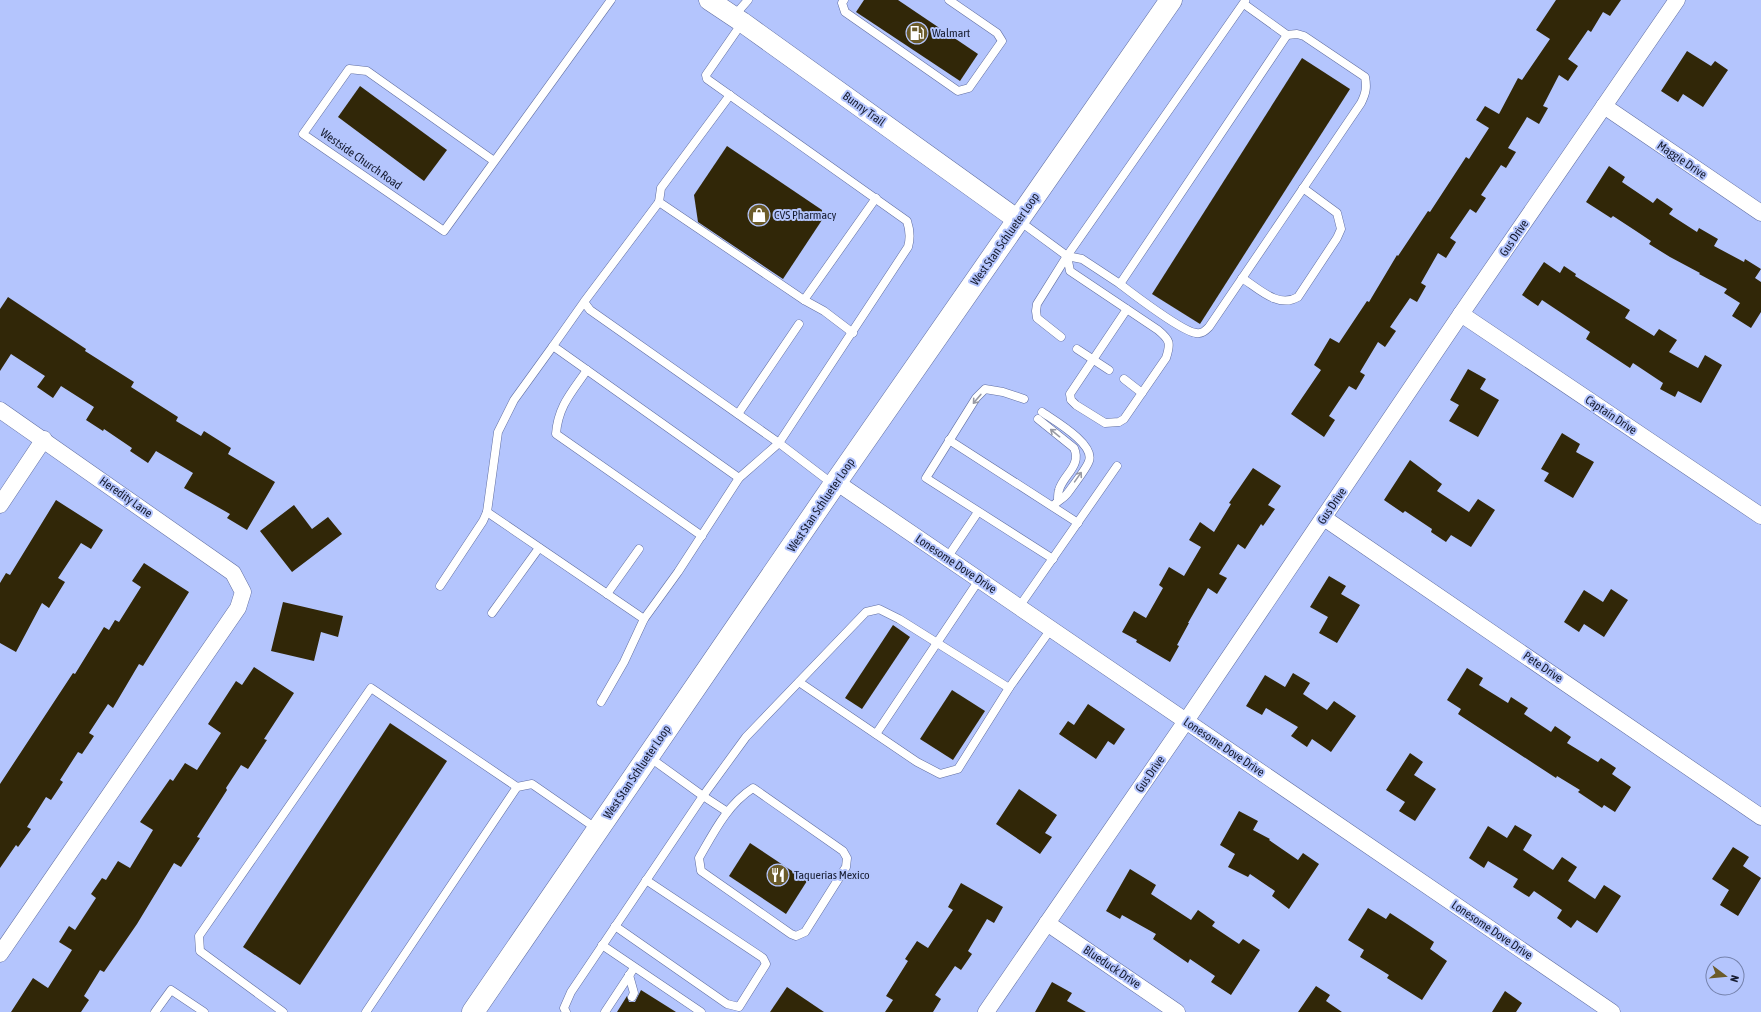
<svg xmlns="http://www.w3.org/2000/svg" width="1761" height="1012" font-family="'Asap Condensed',sans-serif">
<rect width="100%" height="100%" fill="#b4c5fd"/>
<!-- building -->
<g fill="#312708">
<polygon points="864,0 898,0 978,54 960,81 856,12"/>
<polygon points="1556,0 1621,0 1610,16 1603,12 1591,32 1588,30 1568,59 1578,66 1568,81 1559,75 1543,106 1548,108 1539,124 1527,117 1508,148 1516,152 1506,168 1501,165 1481,195 1486,198 1476,213 1470,209 1450,238 1456,242 1446,258 1438,253 1421,283 1426,286 1417,302 1410,298 1390,327 1396,331 1385,347 1378,342 1360,372 1365,375 1356,390 1349,386 1329,416 1335,420 1324,437 1291,414 1321,370 1314,365 1330,338 1339,343 1367,301 1369,302 1397,255 1398,256 1428,211 1430,212 1466,157 1469,159 1489,128 1476,120 1485,106 1499,114 1518,78 1522,80 1550,39 1536,30"/>
<polygon points="1687,51 1711,66 1715,61 1728,70 1703,107 1683,94 1678,102 1661,91"/>
<polygon points="1302,58 1350,89 1200,324 1152,294"/>
<polygon points="360,86 447,150 424,181 338,117"/>
<polygon points="727,146 822,210 822,220 783,279 698,222 694,195"/>
<polygon points="1609,166 1625,177 1622,182 1653,203 1657,198 1673,209 1669,214 1697,232 1699,228 1718,239 1714,246 1744,262 1745,259 1761,269 1755,278 1761,282 1761,312 1751,328 1732,316 1740,303 1724,293 1727,289 1699,274 1700,273 1670,257 1649,244 1651,241 1636,231 1613,216 1611,218 1586,202"/>
<polygon points="1544,262 1560,273 1564,266 1576,274 1575,276 1630,310 1625,318 1654,336 1659,329 1677,340 1669,352 1698,368 1705,355 1722,365 1701,403 1678,391 1675,397 1660,389 1663,383 1633,363 1630,368 1586,339 1590,332 1542,300 1538,306 1522,295"/>
<polygon points="8,297 86,349 85,351 134,382 131,387 178,417 176,421 201,436 204,431 231,448 228,454 275,482 247,530 227,518 230,514 184,488 193,473 156,451 148,463 130,451 132,448 104,429 103,431 86,420 94,407 61,386 53,398 37,387 45,376 11,354 0,371 0,309"/>
<polygon points="1468,369 1486,379 1480,389 1499,400 1478,437 1449,421 1459,405 1450,400"/>
<polygon points="1562,433 1580,444 1576,452 1594,462 1573,498 1544,481 1549,473 1541,469"/>
<polygon points="1410,460 1442,484 1437,491 1469,512 1478,499 1495,510 1471,547 1451,535 1446,542 1431,532 1432,529 1405,511 1403,513 1384,500"/>
<polygon points="1253,468 1281,486 1268,505 1275,509 1263,526 1261,524 1245,549 1238,544 1219,574 1227,578 1217,594 1208,588 1188,623 1189,623 1177,645 1179,646 1170,662 1136,642 1137,640 1122,632 1134,611 1146,618 1163,588 1159,585 1169,567 1184,576 1201,547 1189,540 1200,522 1214,532 1231,504 1229,503"/>
<polygon points="56,500 103,530 91,549 81,543 58,578 65,582 49,608 42,603 16,652 0,643 0,583 6,573 10,575"/>
<polygon points="294,505 312,529 328,517 342,534 292,572 260,531"/>
<polygon points="144,563 189,592 143,666 139,664 113,708 108,704 89,733 94,736 82,754 78,752 60,780 63,782 51,800 46,797 27,827 31,829 18,847 16,845 0,868 0,784 73,673 75,674 104,627 109,630 115,620 119,622 141,587 132,581"/>
<polygon points="1329,576 1346,586 1341,594 1360,605 1337,643 1319,633 1328,617 1310,607"/>
<polygon points="1611,589 1628,600 1604,637 1584,624 1579,632 1564,622 1584,590 1603,602"/>
<polygon points="283,602 343,616 338,637 321,632 314,661 271,651"/>
<polygon points="893,625 910,637 862,709 845,698"/>
<polygon points="254,667 294,693 264,739 267,740 248,769 241,765 226,788 227,790 197,837 200,838 181,867 174,863 137,924 104,972 100,970 84,996 89,1000 81,1012 11,1012 33,978 48,988 72,950 59,942 69,926 75,930 96,898 91,894 102,878 106,880 118,861 130,868 153,830 140,822 170,779 173,781 185,763 197,770 221,733 208,724 236,681 242,685"/>
<polygon points="1467,668 1483,678 1479,685 1508,703 1511,697 1528,708 1524,714 1551,732 1555,726 1571,737 1567,743 1598,762 1601,758 1616,768 1612,774 1631,787 1615,812 1604,805 1602,808 1578,792 1580,790 1557,776 1556,778 1458,714 1461,709 1447,700"/>
<polygon points="1293,673 1310,683 1303,694 1327,710 1334,701 1356,716 1331,752 1312,739 1307,747 1291,736 1298,727 1266,708 1262,715 1246,706 1265,675 1285,687"/>
<polygon points="952,690 985,711 953,760 920,739"/>
<polygon points="1088,704 1125,729 1114,745 1108,741 1096,759 1059,734 1068,721 1074,725"/>
<polygon points="390,723 447,761 300,985 243,947"/>
<polygon points="1410,753 1423,762 1414,775 1436,789 1415,821 1399,811 1405,802 1386,790"/>
<polygon points="1019,789 1057,815 1045,833 1052,837 1040,854 996,824"/>
<polygon points="1239,811 1258,821 1253,830 1270,839 1269,840 1298,860 1303,853 1319,864 1289,909 1272,896 1275,891 1250,874 1248,877 1228,867 1235,854 1220,845"/>
<polygon points="1515,825 1532,835 1523,850 1553,870 1562,857 1577,867 1568,881 1595,899 1604,885 1621,896 1597,933 1577,920 1571,928 1557,918 1562,910 1534,891 1529,897 1513,887 1518,879 1488,861 1484,868 1469,858 1488,826 1507,838"/>
<polygon points="750,843 807,881 786,914 729,876"/>
<polygon points="1733,847 1749,857 1743,866 1761,878 1738,916 1720,905 1729,890 1712,879"/>
<polygon points="1130,869 1156,885 1151,894 1191,920 1198,910 1215,922 1212,926 1239,944 1243,939 1260,950 1231,995 1211,982 1215,976 1190,959 1188,963 1153,939 1156,934 1122,915 1120,919 1106,911"/>
<polygon points="961,883 1003,907 994,923 987,919 968,951 972,954 961,970 955,966 935,995 941,999 933,1012 885,1012 893,1000 886,996 908,961 905,959 917,941 928,948 953,910 948,907"/>
<polygon points="1368,908 1386,919 1390,913 1407,924 1434,942 1430,949 1447,961 1422,1000 1387,978 1389,975 1360,957 1364,950 1348,940"/>
<polygon points="1052,982 1072,993 1067,1001 1086,1012 1035,1012"/>
<polygon points="1316,986 1330,995 1326,1001 1342,1012 1298,1012"/>
<polygon points="787,987 824,1012 770,1012"/>
<polygon points="641,990 676,1012 617,1012 627,996 629,1002 635,1002"/>
<polygon points="1505,991 1522,1003 1516,1012 1492,1012"/>
</g>
<g fill="none" stroke-linecap="round" stroke-linejoin="round">
<!-- service casing -->
<g stroke="#616fa2" stroke-width="9">
<g id="service">
<polyline points="844,0 842,3 845,12 958,91 969,88 1002,41 997,33 949,0"/>
<polyline points="734,16 748,0"/>
<path d="M742,23l-36,52 1,4 200,142c3,9 4,16 1,26l-129,196 55,42"/>
<polyline points="730,95 661,188 659,202 804,300 824,311 853,333"/>
<polyline points="494,161 367,71 349,69 303,134 444,231 611,0"/>
<polyline points="1018,220 1067,256 1245,1"/>
<polyline points="1067,256 1082,259 1120,284 1287,35 1244,4"/>
<path d="M1067,256l3,15 88,59c12,10 13,13 8,28l-42,61 -5,3 -14,1 -29,-18 -5,-5 -1,-6 57,-85"/>
<path d="M1242,278c16,10 36,31 56,19l39,-59 4,-9 -4,-16 -34,-25"/>
<path d="M1120,284c13,10 63,48 76,49 6,1 9,-2 13,-6l152,-224c5,-10 6,-16 4,-26l-61,-41 -7,-2 -10,1"/>
<polyline points="804,300 876,198"/>
<polyline points="584,302 553,346 739,478 779,443 590,310 584,302 659,202"/>
<polyline points="1061,337 1037,318 1036,311 1037,304 1067,256"/>
<polyline points="1077,349 1109,370"/>
<path d="M587,370c-15,22 -29,36 -31,64l146,102"/>
<polyline points="1124,379 1142,393"/>
<polyline points="1024,399 1003,392 985,389 976,398 926,478 1053,559"/>
<path d="M1042,412c13,9 53,32 47,49 -2,7 -17,26 -22,33 -4,5 -10,7 -14,12"/>
<polyline points="738,414 799,324"/>
<path d="M1038,419l36,29c8,18 -11,27 -15,42 -1,3 -1,7 -1,10"/>
<polyline points="949,440 1078,523"/>
<polyline points="487,512 644,619"/>
<polyline points="947,558 978,512"/>
<polyline points="440,586 483,521 487,512 498,432 514,400 553,346"/>
<polyline points="607,594 639,549"/>
<polyline points="1019,607 1117,466"/>
<polyline points="492,613 539,548"/>
<polyline points="799,682 917,762 940,774 958,769 1009,688"/>
<polyline points="601,702 624,662 644,619 678,572 739,478"/>
<polyline points="876,734 979,580"/>
<polyline points="649,757 703,796 746,737 866,612 879,609 899,619 1009,688 1051,629"/>
<path d="M753,788l90,63 4,7 -1,9 -41,65 -9,4 -5,-2 -90,-63 -2,-13c15,-26 28,-53 54,-70z"/>
<polyline points="615,926 727,1004 739,1007 766,964 763,958 646,880"/>
<polyline points="602,945 701,1012"/>
<polyline points="629,975 634,993 632,997"/>
<polyline points="155,1012 171,990 204,1012"/>
<polyline points="283,1012 200,951 199,936 371,688 517,787"/>
<polyline points="366,1012 517,787 532,784 597,829"/>
<polyline points="566,1012 564,1008 571,992 703,796 726,811"/>
<polyline points="605,1012 634,968"/>
</g>
</g>
<!-- minor casing -->
<g stroke="#616fa2" stroke-width="17">
<g id="minor">
<polyline points="1604,106 1761,213"/>
<polyline points="1461,314 1761,516"/>
<polyline points="0,410 233,573 243,592 238,608 0,954"/>
<polyline points="836,482 1612,1012"/>
<polyline points="0,505 44,439"/>
<polyline points="1324,518 1761,817"/>
<polyline points="1047,923 1177,1012"/>
<polyline points="986,1012 1186,721 1461,314 1677,0"/>
</g>
</g>
<!-- tertiary casing -->
<g stroke="#616fa2" stroke-width="21">
<polyline id="tertiary" points="709,0 742,22 1018,220"/>
</g>
<!-- secondary casing -->
<g stroke="#616fa2" stroke-width="23">
<polyline id="secondary" points="473,1012 836,482 1171,0"/>
</g>
<!-- service -->
<use href="#service" stroke="#fff" stroke-width="8"/>
<!-- minor -->
<use href="#minor" stroke="#fff" stroke-width="16"/>
<!-- tertiary -->
<use href="#tertiary" stroke="#fff" stroke-width="20"/>
<!-- secondary -->
<use href="#secondary" stroke="#fff" stroke-width="22"/>
</g>
<!-- one-way arrows -->
<defs><path id="oneway-shaft" d="M-6 0H5M1.5-3L5.5 0L1.5 3" fill="none" stroke-width="1.6" stroke-linecap="round" stroke-linejoin="round"/></defs>
<g stroke="#9799a3">
<use href="#oneway-shaft" transform="translate(977 399) rotate(130)"/>
<use href="#oneway-shaft" transform="translate(1055 433) rotate(-141)"/>
<use href="#oneway-shaft" transform="translate(1078 477) rotate(-55)"/>
</g>
<!-- icons -->
<defs>
<g id="fuel-disc" transform="scale(1.15)"><circle r="9.5" fill="#6b5b29" stroke="#b4c5fd"/><path d="M-5.5-6h7V0h2V4h1.3V-2.5L3-4.5l.8-.8L6-3V5H2.5V1h-1V6h-7ZM-4.2-4.7v3.2H.2V-4.7Z" fill="#fff"/></g>
<g id="shop-disc" transform="scale(1.15)"><circle r="9.5" fill="#6b5b29" stroke="#b4c5fd"/><path d="M-5-2.5h2.3a2.7 3.5 0 0 1 5.4 0H5L5.5 6h-11ZM-1.5-2.5h3a1.5 2.3 0 0 0-3 0Z" fill="#fff"/></g>
<g id="restaurant-disc" transform="scale(1.15)"><circle r="9.5" fill="#6b5b29" stroke="#b4c5fd"/><path d="M-5-6h1v4h1v-4h1v4h1v-4h1v5L-1.5 .5V6h-2V.5L-5-1ZM5-6V6H3V1.5H1.5Q1.5-4 5-6Z" fill="#fff"/></g>
</defs>
<g fill-rule="evenodd">
<use href="#fuel-disc" x="917" y="33"/>
<use href="#shop-disc" x="759" y="215"/>
<use href="#restaurant-disc" x="778" y="875"/>
</g>
<g text-anchor="middle" stroke-width="4" stroke-linejoin="round" paint-order="stroke">
<!-- poi labels -->
<g font-size="12" fill="#171d32" stroke="#b4c5fd" text-anchor="start">
<text x="932" y="37">Walmart</text>
<text x="774" y="219">CVS Pharmacy</text>
<text x="794" y="879">Taquerias Mexico</text>
</g>
<!-- street labels -->
<g font-size="12" fill="#171d32" stroke="#b4c5fd">
<text transform="translate(864 109) rotate(36)" y="4">Bunny Trail</text>
<text transform="translate(361 159) rotate(35)" y="4">Westside Church Road</text>
<text transform="translate(1682 160) rotate(34)" y="4">Maggie Drive</text>
<text transform="translate(1514 238) rotate(-56)" y="4">Gus Drive</text>
<text transform="translate(1005 239) rotate(-55)" y="4">West Stan Schlueter Loop</text>
<text transform="translate(1611 415) rotate(34)" y="4">Captain Drive</text>
<text transform="translate(126 497) rotate(35)" y="4">Heredity Lane</text>
<text transform="translate(821 505) rotate(-56)" y="4">West Stan Schlueter Loop</text>
<text transform="translate(1332 506) rotate(-56)" y="4">Gus Drive</text>
<text transform="translate(956 564) rotate(34)" y="4">Lonesome Dove Drive</text>
<text transform="translate(1543 667) rotate(34)" y="4">Pete Drive</text>
<text transform="translate(1224 747) rotate(34)" y="4">Lonesome Dove Drive</text>
<text transform="translate(637 772) rotate(-56)" y="4">West Stan Schlueter Loop</text>
<text transform="translate(1150 774) rotate(-55)" y="4">Gus Drive</text>
<text transform="translate(1492 930) rotate(34)" y="4">Lonesome Dove Drive</text>
<text transform="translate(1112 967) rotate(34)" y="4">Blueduck Drive</text>
</g>
</g>
<!-- north arrow -->
<g transform="translate(1725 976) rotate(106)"><circle r="19" fill="#b4c5fd" stroke="#7582ac"/>
<path d="M0-3L7 15L0 10L-7 15Z" fill="#6b5b29"/>
<text y="-6" font-size="11" font-weight="bold" text-anchor="middle" fill="#171d32">N</text>
</g>
</svg>
